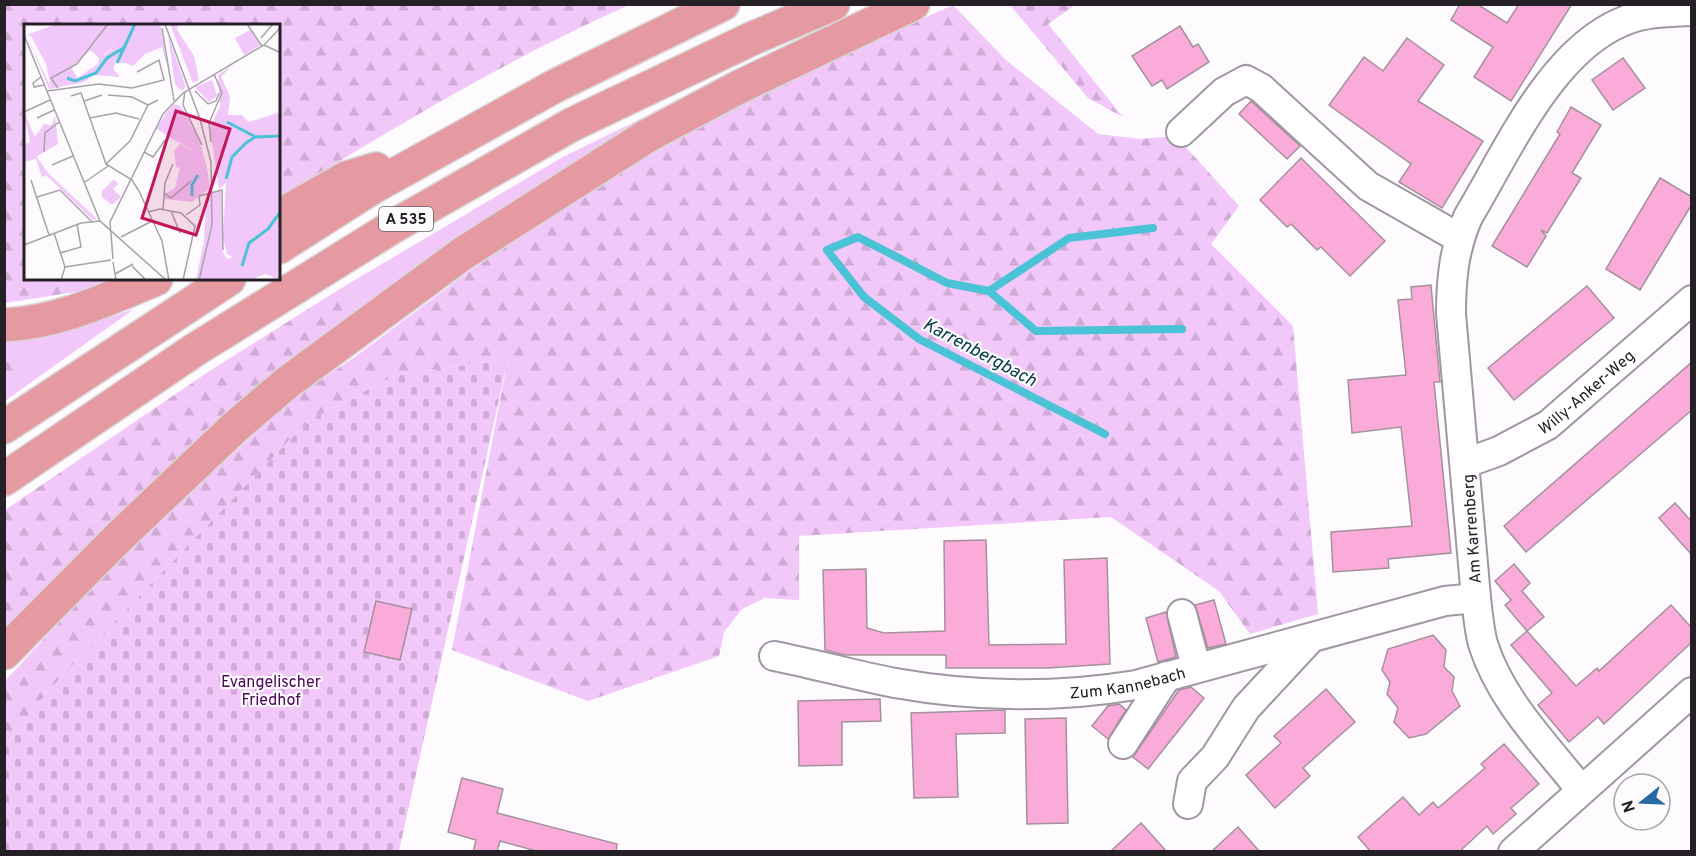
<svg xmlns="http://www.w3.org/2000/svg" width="1696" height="856" font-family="Overpass,sans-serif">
<defs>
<pattern id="forest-firs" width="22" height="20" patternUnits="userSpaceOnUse" patternTransform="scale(1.5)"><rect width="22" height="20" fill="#f2c7fa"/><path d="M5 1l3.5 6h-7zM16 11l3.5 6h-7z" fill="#cfabd6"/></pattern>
<pattern id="cemetery-stones" width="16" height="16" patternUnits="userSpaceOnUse" patternTransform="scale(1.5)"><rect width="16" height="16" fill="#f2c7fa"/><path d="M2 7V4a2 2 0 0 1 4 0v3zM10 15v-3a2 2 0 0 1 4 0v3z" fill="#cfabd6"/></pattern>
</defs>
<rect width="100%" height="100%" fill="#fdfbfe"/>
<!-- grass -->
<g fill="#f2c7fa">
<polygon points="677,101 571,166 361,310 343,287 563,157"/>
<path d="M134,309l-129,92 -1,-19 25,-15 -24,-15v-11c44,-4 87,-18 129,-32z"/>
</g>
<!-- forest -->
<g fill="url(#forest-firs)">
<path d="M5,5h624c-122,54 -236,123 -350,193v-172h-253v253h84l-22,11 -83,13z"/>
<polygon points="953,5 1006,60 1098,134 1140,139 1176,136 1239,206 1211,244 1293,326 1318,614 1250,634 1219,591 1111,517 799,536 799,600 765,598 742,609 724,632 719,656 588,701 452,650 508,359 396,375 308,421 50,689 5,746 5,681 129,547 298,395 355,357 471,270 656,149 747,97"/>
<polygon points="1010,5 1075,5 1048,24 1123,117 1088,98"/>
<polygon points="343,287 361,310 5,631 5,510 208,372"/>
<polygon points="5,352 30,367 5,382 4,382"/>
</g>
<!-- cemetery -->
<polygon fill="url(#cemetery-stones)" points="508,359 399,851 5,852 5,746 50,689 308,421 396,375"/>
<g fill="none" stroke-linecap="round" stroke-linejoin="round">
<!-- stream -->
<g stroke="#4ac3d6" stroke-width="8">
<polyline points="989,291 1036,331 1182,329"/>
<polyline points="1105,434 919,339 864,297 827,250 858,237 947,283 989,291 1069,238 1153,228"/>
</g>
</g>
<!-- building -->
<g fill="#faabd9" stroke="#a3929b" stroke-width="1.5">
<polygon points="1460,4 1477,4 1507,23 1519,4 1572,4 1511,101 1474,77 1493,47 1451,20"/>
<polygon points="1180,26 1193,47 1198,44 1209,62 1167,89 1162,80 1152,86 1132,56"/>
<polygon points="1407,38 1444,65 1418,101 1483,141 1442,208 1399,182 1411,164 1329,105 1364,57 1383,71"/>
<polygon points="1623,58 1645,88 1613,110 1592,80"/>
<polygon points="1251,101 1300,146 1287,159 1239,114"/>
<polygon points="1571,107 1601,125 1572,173 1581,178 1547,233 1541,230 1546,236 1527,267 1492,246 1560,134 1557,132"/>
<polygon points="1301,158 1385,241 1350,276 1321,247 1317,250 1291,224 1287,227 1260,200"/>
<polygon points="1660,178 1692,197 1692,204 1640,290 1606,269"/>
<polygon points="1431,285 1440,382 1434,382 1451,553 1388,559 1389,568 1333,572 1331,532 1412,526 1401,427 1352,433 1348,380 1406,375 1398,300 1412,299 1411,287"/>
<polygon points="1587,286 1614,318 1514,400 1488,368"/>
<polygon points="1692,362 1692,410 1526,552 1504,526"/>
<polygon points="1675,503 1692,522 1692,555 1659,518"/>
<polygon points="986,540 989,645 1066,644 1064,560 1107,558 1110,664 1047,668 946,668 946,655 844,655 825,650 823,570 866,569 867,628 884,633 945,631 944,541"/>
<polygon points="1514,564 1530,583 1522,591 1544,617 1527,631 1505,605 1511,600 1495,581"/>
<polygon points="1214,600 1226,644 1208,648 1195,605"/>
<polygon points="376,601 412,609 400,660 364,652"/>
<polygon points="1671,605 1692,628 1692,642 1604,724 1598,717 1569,742 1538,705 1552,693 1511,645 1527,631 1576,686 1597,668 1599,671"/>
<polygon points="1166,612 1176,657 1158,662 1146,618"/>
<polygon points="1433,635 1446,650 1444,667 1454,677 1452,691 1460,706 1426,734 1409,738 1394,722 1398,708 1387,694 1390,682 1382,670 1388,649"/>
<polygon points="1191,687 1204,698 1148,769 1133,757 1179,690"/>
<polygon points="1326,689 1355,722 1303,768 1310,776 1275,808 1246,775 1281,743 1274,736"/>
<polygon points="880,699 881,721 842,722 842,765 799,766 798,701"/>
<polygon points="1119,704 1126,710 1108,739 1092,726 1108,706"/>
<polygon points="1005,710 1005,733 956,734 958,797 914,798 911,713"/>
<polygon points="1066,718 1068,823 1027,824 1025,719"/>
<polygon points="1504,744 1539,784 1511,808 1516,814 1493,834 1487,826 1459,852 1371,852 1358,837 1403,797 1419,815 1433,802 1438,808 1485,768 1481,764"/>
<polygon points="462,778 503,789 497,813 617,844 616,852 540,852 500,841 497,852 473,852 476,840 448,832"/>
<polygon points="1141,823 1167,852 1110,852"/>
<polygon points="1238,827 1260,852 1211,852"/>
</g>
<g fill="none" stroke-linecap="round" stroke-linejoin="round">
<!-- minor casing -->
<g stroke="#a296a4" stroke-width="32">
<g id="minor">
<polyline points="1181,132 1224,92 1246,80 1261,88 1368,186 1459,238"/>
<path id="s1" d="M1466,463l33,-12 49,-26 144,-125"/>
<polyline points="1182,614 1196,667"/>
<path id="s2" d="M774,656c40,8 80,19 121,27 79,14 162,15 241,2l309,-84 31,-3"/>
<polyline points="1123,744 1167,676"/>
<path d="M1581,790c-36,-46 -80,-89 -98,-146 -4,-14 -5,-31 -7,-46l-25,-284c0,-35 3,-65 17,-97 39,-65 83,-167 156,-196 21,-9 45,-9 68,-10"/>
<polyline points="1188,804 1192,781 1215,757 1246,708 1310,639"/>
<polyline points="1513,852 1692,692"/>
</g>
</g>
<!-- motorway casing -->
<g stroke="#d8d7d8" stroke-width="36">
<g id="motorway">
<polyline points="279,216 346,178 376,169"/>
<polyline points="279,247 373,187 555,86 723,4"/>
<path d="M4,325c53,-2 104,-26 152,-46"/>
<polyline points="4,427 229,279"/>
<polyline points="4,479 196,349 394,226 571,125 751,39 833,4"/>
<polyline points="4,653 120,536 235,427 288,382 462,254 647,136 739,87 913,4"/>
</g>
</g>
<!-- minor -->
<use href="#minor" stroke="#fff" stroke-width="28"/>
<!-- motorway -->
<use href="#motorway" stroke="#e59aa2" stroke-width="33"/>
</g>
<g text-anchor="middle" stroke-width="4.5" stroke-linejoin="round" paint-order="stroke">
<!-- shield labels -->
<rect fill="#fdfbfe" stroke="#656266" stroke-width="1.5" x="379" y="207" width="54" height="24" rx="4.5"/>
<g font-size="15" font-weight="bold" fill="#242025">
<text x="406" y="224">A 535</text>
</g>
<!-- street labels -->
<g font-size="16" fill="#242025" stroke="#fdfbfe">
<text dy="6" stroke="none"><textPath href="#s1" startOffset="141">Willy-Anker-Weg</textPath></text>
<text transform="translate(1471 529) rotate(-94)" y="6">Am Karrenberg</text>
<text dy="6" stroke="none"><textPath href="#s2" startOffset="358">Zum Kannebach</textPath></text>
</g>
<!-- park labels -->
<g font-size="16" fill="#4a0356" stroke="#fdfbfe">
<text x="271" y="687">Evangelischer<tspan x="271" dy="18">Friedhof</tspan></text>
</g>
<!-- water labels -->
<g font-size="18" font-style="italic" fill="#003b43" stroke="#fdfbfe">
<text transform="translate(980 352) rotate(28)" y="6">Karrenbergbach</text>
</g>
</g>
<!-- overview -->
<g transform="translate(24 24)">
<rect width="256" height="256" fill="#fdfbfe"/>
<path d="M33,0h61l-5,20 -12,14 14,-12 11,3v14h-10l-3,6 7,8 -27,-2 -9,7 -35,7 -21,-50 23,49 -5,-24 -15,-28 -5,-1zM66,26l9,8 -1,6 -21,14 -5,-10zM31,91l3,29 -22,13 -5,-13 21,-19z" fill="#f2c7fa" fill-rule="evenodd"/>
<path d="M94,0h42l13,64 -11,-41 -17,7 -12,12 -7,-3v-14l-6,2 -5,-5 -16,12 14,-14zM146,0h8l-1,6 17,26 5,24 -6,3zM144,11l18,52 -5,4 -6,-7zM207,42l-10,11 9,19 -2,19h14l7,7 31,-10v168l-15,-6 -14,6h-55l8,-39 3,-47 14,-4 2,62 4,7 6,-2 -6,-3 -4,-17 3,-54 -7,6 -9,-61 10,-22 -2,-31zM188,56l5,16 -8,6 -14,-15zM150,80l7,2 18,33 8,28 3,21 -18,14 -27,-3v-5l10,-6 5,-20 -4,-1 -2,-16 6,-7 17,9 -31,-40zM0,88l11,25 9,-13 9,2 -22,18 5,12 13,18 48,45 -4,1 -47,-45 -4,2 -6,-18 -12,3v-18l6,-2z" fill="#f2c7fa"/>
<path d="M226,6l11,15 -17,10 -9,-17zM152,83l10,11 13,28 -2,7 -41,-24 10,-16z" fill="#f2c7fa"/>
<path d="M90,155l4,5 -5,5 8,8 -9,8 -10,-8v-6z" fill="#f2c7fa"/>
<path fill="none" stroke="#4ac3d6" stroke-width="3" d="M93,39l18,-39M43,54l8,3 21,-8 11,-15 18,-11M203,98l27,14M202,155l6,-22 14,-14 9,-6 26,-1M168,172v-11l6,-10M218,242l7,-23 19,-14 13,-18"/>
<path fill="none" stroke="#a6a3a7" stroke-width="1.5" d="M141,0l35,95 11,43 1,63 -13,55M223,0l15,22M138,4l12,73M0,11l76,186 66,59M237,14l12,-14M240,21l17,8M17,53l-8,6 1,4 10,-2M34,64l-7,-10 26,-14 31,-40M23,67l52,-7 33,4 32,-8 -5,-20 -22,12M161,67l-2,14 19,40M171,67l13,13 8,-3 3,-8M84,71l24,2 16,8M47,72l10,-3 25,71 26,16 7,11 23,50 7,39M60,77l18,-6M0,88l26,-12M13,94l17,-8M66,94l26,-5 23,6M187,118l-2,-19 13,-30 -8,-19M20,128l1,-19 14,-11M120,128l9,5 12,-17M82,140l24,-23 18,-36 10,-5M28,141l21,-9M7,156l18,55M61,158l23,-16M140,169l7,5 20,-17M13,173l23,-7 32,32M139,185l2,-26 8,-19M147,187l9,22M124,188l12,-3 21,4 14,13 -12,54M162,191l14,-10 -1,-9 23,-6 1,60M30,209l11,34 -4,13M97,213l31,-16M0,221l57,-22 19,-2M36,229l21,-6 -4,-23M89,235l-3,-37 53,-108 20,-21 81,-48 17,-18M89,238l3,18M108,242l14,14M41,243l46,-7M91,250l18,-10"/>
<path fill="#c2185b" fill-opacity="0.15" stroke="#c2185b" stroke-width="3" d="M152,87l54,18 -34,106 -54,-17z"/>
<rect width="256" height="256" fill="none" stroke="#242025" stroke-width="3"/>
</g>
<!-- border -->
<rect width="1696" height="856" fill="none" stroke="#242025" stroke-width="12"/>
<!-- north arrow -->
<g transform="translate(1642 802) rotate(252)"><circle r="28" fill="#fdfbfe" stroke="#a6a3a7" stroke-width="1.5"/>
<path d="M0-4.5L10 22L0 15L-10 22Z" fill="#2a6aa0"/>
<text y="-9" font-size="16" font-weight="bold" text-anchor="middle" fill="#242025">N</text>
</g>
</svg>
